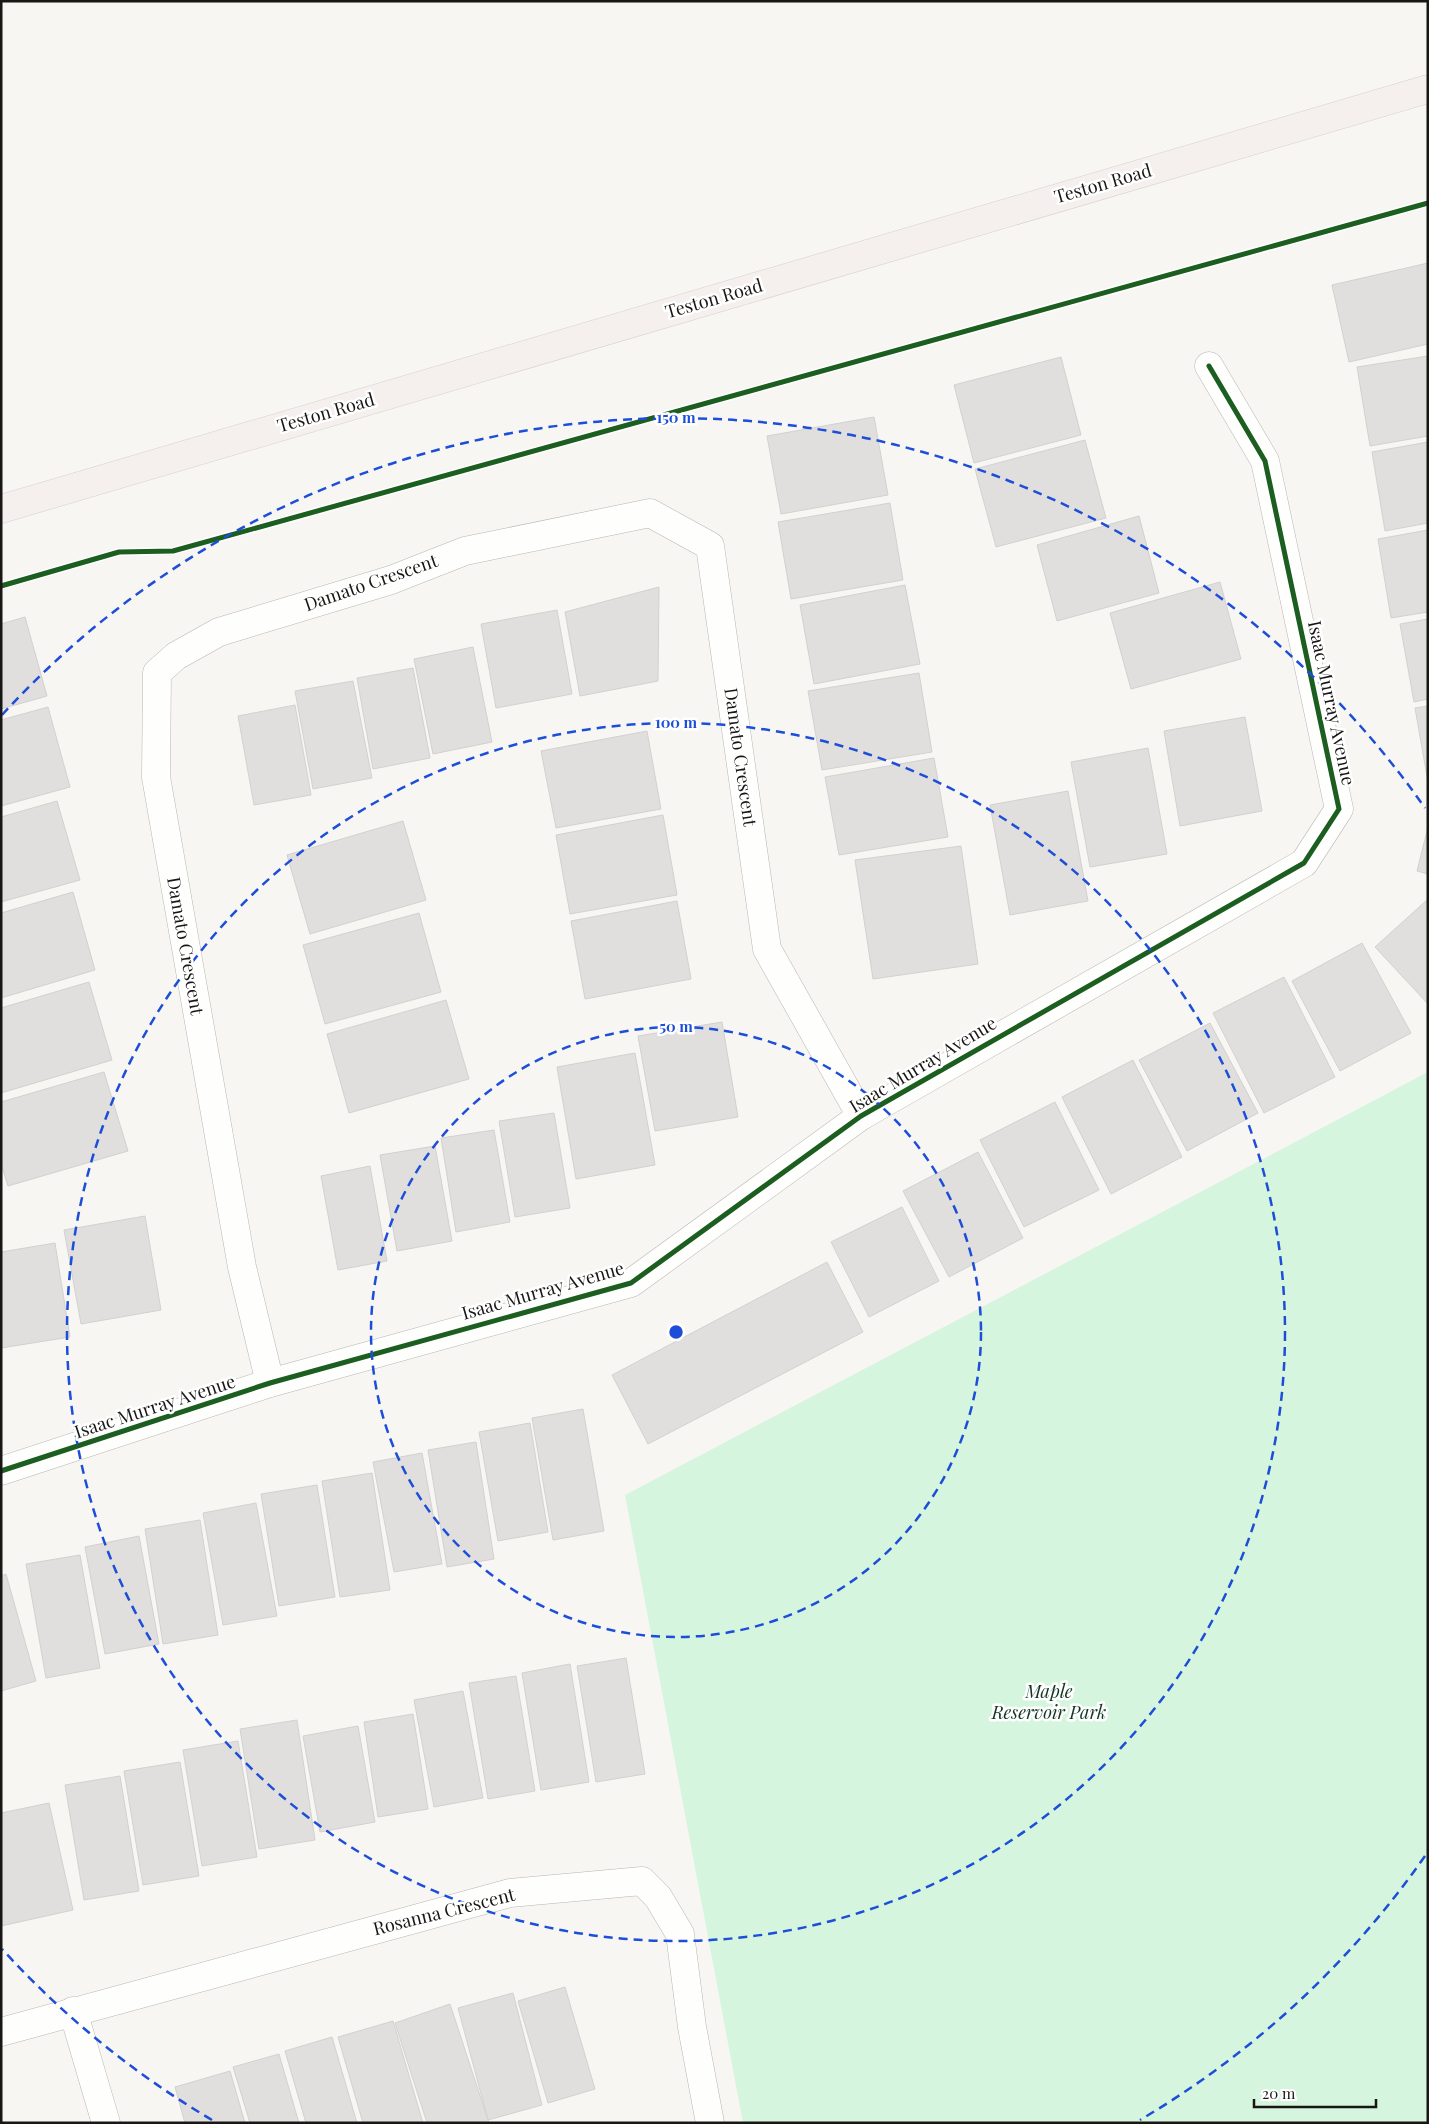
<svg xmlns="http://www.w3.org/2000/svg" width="1429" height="2124" font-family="'Playfair Display',serif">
<rect width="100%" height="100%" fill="#f8f6f3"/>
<!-- green -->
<polygon fill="#d6f5de" points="1428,1072 1428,2123 743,2123 625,1495"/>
<!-- building -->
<g fill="#e0dfde" stroke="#d2d1d0">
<polygon points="1428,263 1428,344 1349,362 1332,285"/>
<polygon points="1428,356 1428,436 1370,446 1357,367"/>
<polygon points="1061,357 1081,435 974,463 954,385"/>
<polygon points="874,417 888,495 781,514 767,436"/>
<polygon points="1085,440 1106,518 996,547 975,469"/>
<polygon points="1428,442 1428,523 1385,531 1372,452"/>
<polygon points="890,503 903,580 791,599 778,522"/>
<polygon points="1139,516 1159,593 1057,621 1037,545"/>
<polygon points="1428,530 1428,612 1391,618 1378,539"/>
<polygon points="1220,582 1241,659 1131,689 1110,613"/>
<polygon points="905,585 920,664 814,684 800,605"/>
<polygon points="659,587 658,681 580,696 565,612"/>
<polygon points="557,610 572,694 496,708 481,624"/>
<polygon points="25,617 47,696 1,709 1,624"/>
<polygon points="1428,619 1428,699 1414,702 1400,624"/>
<polygon points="473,647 492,742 433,754 414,659"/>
<polygon points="413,668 430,758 373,769 357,678"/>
<polygon points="919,673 932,752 822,770 808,691"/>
<polygon points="353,681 372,778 313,789 295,691"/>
<polygon points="295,705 311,795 254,805 238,716"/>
<polygon points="1428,706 1428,782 1415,708"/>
<polygon points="48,707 70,787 1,806 1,720"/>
<polygon points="1245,717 1262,811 1180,826 1164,731"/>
<polygon points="647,731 661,809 556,828 541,751"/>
<polygon points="1148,748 1167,854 1090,867 1071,762"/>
<polygon points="934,758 948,837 839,855 825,777"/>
<polygon points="1068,791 1088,901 1010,915 990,805"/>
<polygon points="57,801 80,880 1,902 1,817"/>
<polygon points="663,815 677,895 570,914 556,835"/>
<polygon points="403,821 426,900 310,934 287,855"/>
<polygon points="1428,827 1428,874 1417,871"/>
<polygon points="961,846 978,964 873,979 855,860"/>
<polygon points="73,892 95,970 1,998 1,913"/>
<polygon points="1428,899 1428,1004 1375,947"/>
<polygon points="677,901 691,979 585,999 571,921"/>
<polygon points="419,913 441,992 325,1024 303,945"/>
<polygon points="1362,943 1411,1033 1340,1071 1292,981"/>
<polygon points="1284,977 1335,1077 1264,1113 1213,1013"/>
<polygon points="89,982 112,1060 1,1093 1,1008"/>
<polygon points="446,1000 469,1079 349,1113 327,1034"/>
<polygon points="722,1022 738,1117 655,1131 638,1036"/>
<polygon points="1210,1023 1258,1113 1187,1151 1139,1060"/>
<polygon points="635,1053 655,1165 576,1179 557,1067"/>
<polygon points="1133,1060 1182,1157 1111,1194 1062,1097"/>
<polygon points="104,1072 128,1151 8,1186 1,1163 1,1102"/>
<polygon points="1055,1102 1099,1190 1024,1227 980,1140"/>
<polygon points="554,1113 570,1208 515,1217 499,1121"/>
<polygon points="494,1130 510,1222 456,1232 441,1138"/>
<polygon points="435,1146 452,1241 397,1251 380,1155"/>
<polygon points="978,1152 1023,1238 949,1277 903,1191"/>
<polygon points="370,1166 387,1261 338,1270 321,1176"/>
<polygon points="902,1207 939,1281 869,1317 831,1242"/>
<polygon points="145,1216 161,1310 81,1324 64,1230"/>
<polygon points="55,1243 70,1337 1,1348 1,1252"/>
<polygon points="827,1262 863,1332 648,1444 612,1375"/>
<polygon points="583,1409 604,1531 553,1540 532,1418"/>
<polygon points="530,1423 548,1532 498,1541 479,1432"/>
<polygon points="476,1442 494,1559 447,1567 428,1450"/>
<polygon points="422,1453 442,1564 394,1572 373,1462"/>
<polygon points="372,1473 390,1590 340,1597 322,1481"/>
<polygon points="317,1485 335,1597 279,1606 261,1494"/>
<polygon points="256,1503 277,1616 223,1625 203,1513"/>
<polygon points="200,1520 218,1635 163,1644 145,1529"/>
<polygon points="139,1536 159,1644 105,1654 85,1547"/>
<polygon points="80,1555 100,1668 46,1678 26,1564"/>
<polygon points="6,1574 36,1681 1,1691 1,1576"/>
<polygon points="626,1658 645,1774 596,1782 577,1666"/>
<polygon points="570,1664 589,1782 541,1790 522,1673"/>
<polygon points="516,1676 535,1791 488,1799 469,1683"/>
<polygon points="463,1691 483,1798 434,1807 414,1700"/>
<polygon points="413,1714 428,1809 378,1817 364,1722"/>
<polygon points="297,1720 315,1840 259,1849 240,1729"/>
<polygon points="358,1726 375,1822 320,1832 303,1736"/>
<polygon points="238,1741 257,1857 202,1866 183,1750"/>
<polygon points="180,1762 199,1876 143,1885 124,1771"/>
<polygon points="120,1776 139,1891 84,1900 65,1785"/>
<polygon points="49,1803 73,1910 1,1926 1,1813"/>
<polygon points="565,1987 595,2089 548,2103 518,2001"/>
<polygon points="513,1993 542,2105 488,2120 458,2008"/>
<polygon points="450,2004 489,2123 427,2123 395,2023"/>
<polygon points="393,2021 423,2123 363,2123 338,2037"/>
<polygon points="332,2037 357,2123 306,2123 285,2051"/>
<polygon points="279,2054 299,2123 250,2123 233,2067"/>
<polygon points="230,2071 245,2123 185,2123 175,2087"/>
</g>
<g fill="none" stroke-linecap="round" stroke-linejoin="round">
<!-- minor casing -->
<g stroke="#b8b6b4" stroke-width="29">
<g id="minor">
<polyline points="270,1383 242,1267 156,777 157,673 176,656 219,632 391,580 465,551 650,513 710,546 767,949 861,1116"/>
<polyline points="1,1471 270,1383 631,1283 861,1116 1304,863 1339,809 1265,461 1209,366"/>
<polyline points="73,2011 106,2123"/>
<polyline points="1,2032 510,1893 642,1881 658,1897 680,1934 692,2027 710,2123"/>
</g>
</g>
<!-- major casing -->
<g stroke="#d3d2d1" stroke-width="29">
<polyline id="major" points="1,509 1428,89"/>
</g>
<!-- minor -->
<use href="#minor" stroke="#fefefd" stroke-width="28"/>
<!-- major -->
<use href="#major" stroke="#f5efed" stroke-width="28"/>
<!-- cycleway casing -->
<g stroke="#fff" stroke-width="8">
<g id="cycleway">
<polyline points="1,586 119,552 173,551 1428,203"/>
<polyline points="1,1471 270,1383 631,1283 861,1116 1304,863 1339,809 1265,461 1209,366"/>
</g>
</g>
<!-- cycleway -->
<use href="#cycleway" stroke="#1b5e20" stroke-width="5"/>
</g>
<!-- distance rings -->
<g fill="none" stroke="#1d4ed8" stroke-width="2.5" stroke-dasharray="9 6">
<circle cx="676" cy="1332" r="305"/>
<circle cx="676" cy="1332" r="609"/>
<path d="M1425 1856A914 914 0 0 1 1140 2120M212 2120A914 914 0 0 1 2 1949M2 715A914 914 0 0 1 1425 808"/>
</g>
<g text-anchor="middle" stroke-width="5" stroke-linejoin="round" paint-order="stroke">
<!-- street labels -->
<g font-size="18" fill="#181715" stroke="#fff">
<text transform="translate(1103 184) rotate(-16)" y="6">Teston Road</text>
<text transform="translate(714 299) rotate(-16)" y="6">Teston Road</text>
<text transform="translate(326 413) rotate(-16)" y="6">Teston Road</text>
<text transform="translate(371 583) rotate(-19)" y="6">Damato Crescent</text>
<text transform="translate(1331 703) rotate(78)" y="6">Isaac Murray Avenue</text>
<text transform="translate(740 757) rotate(82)" y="6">Damato Crescent</text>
<text transform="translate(185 946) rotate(80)" y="6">Damato Crescent</text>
<text transform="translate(923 1065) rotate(-31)" y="6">Isaac Murray Avenue</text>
<text transform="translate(543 1291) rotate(-16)" y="6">Isaac Murray Avenue</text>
<text transform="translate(155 1407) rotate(-18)" y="6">Isaac Murray Avenue</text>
<text transform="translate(444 1912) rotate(-14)" y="6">Rosanna Crescent</text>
</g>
<!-- park labels -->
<g font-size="18" font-style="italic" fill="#123621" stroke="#fff">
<text x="1049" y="1698">Maple<tspan x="1049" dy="21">Reservoir Park</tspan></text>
</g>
</g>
<circle cx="676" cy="1332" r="8" fill="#1d4ed8" stroke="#fff" stroke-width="2.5"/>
<g font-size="15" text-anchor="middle" font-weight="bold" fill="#1d4ed8" stroke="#fff" stroke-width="5" stroke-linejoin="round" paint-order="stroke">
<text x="676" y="423">150 m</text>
<text x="676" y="728">100 m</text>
<text x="676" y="1032">50 m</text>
</g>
<!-- border -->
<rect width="1429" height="2124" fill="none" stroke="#181715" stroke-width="5"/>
<!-- scale -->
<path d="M1254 2099v8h122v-8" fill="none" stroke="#181715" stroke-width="2.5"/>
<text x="1262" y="2099" font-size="15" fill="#181715" stroke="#ffffff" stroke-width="4" paint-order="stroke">20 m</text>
</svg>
